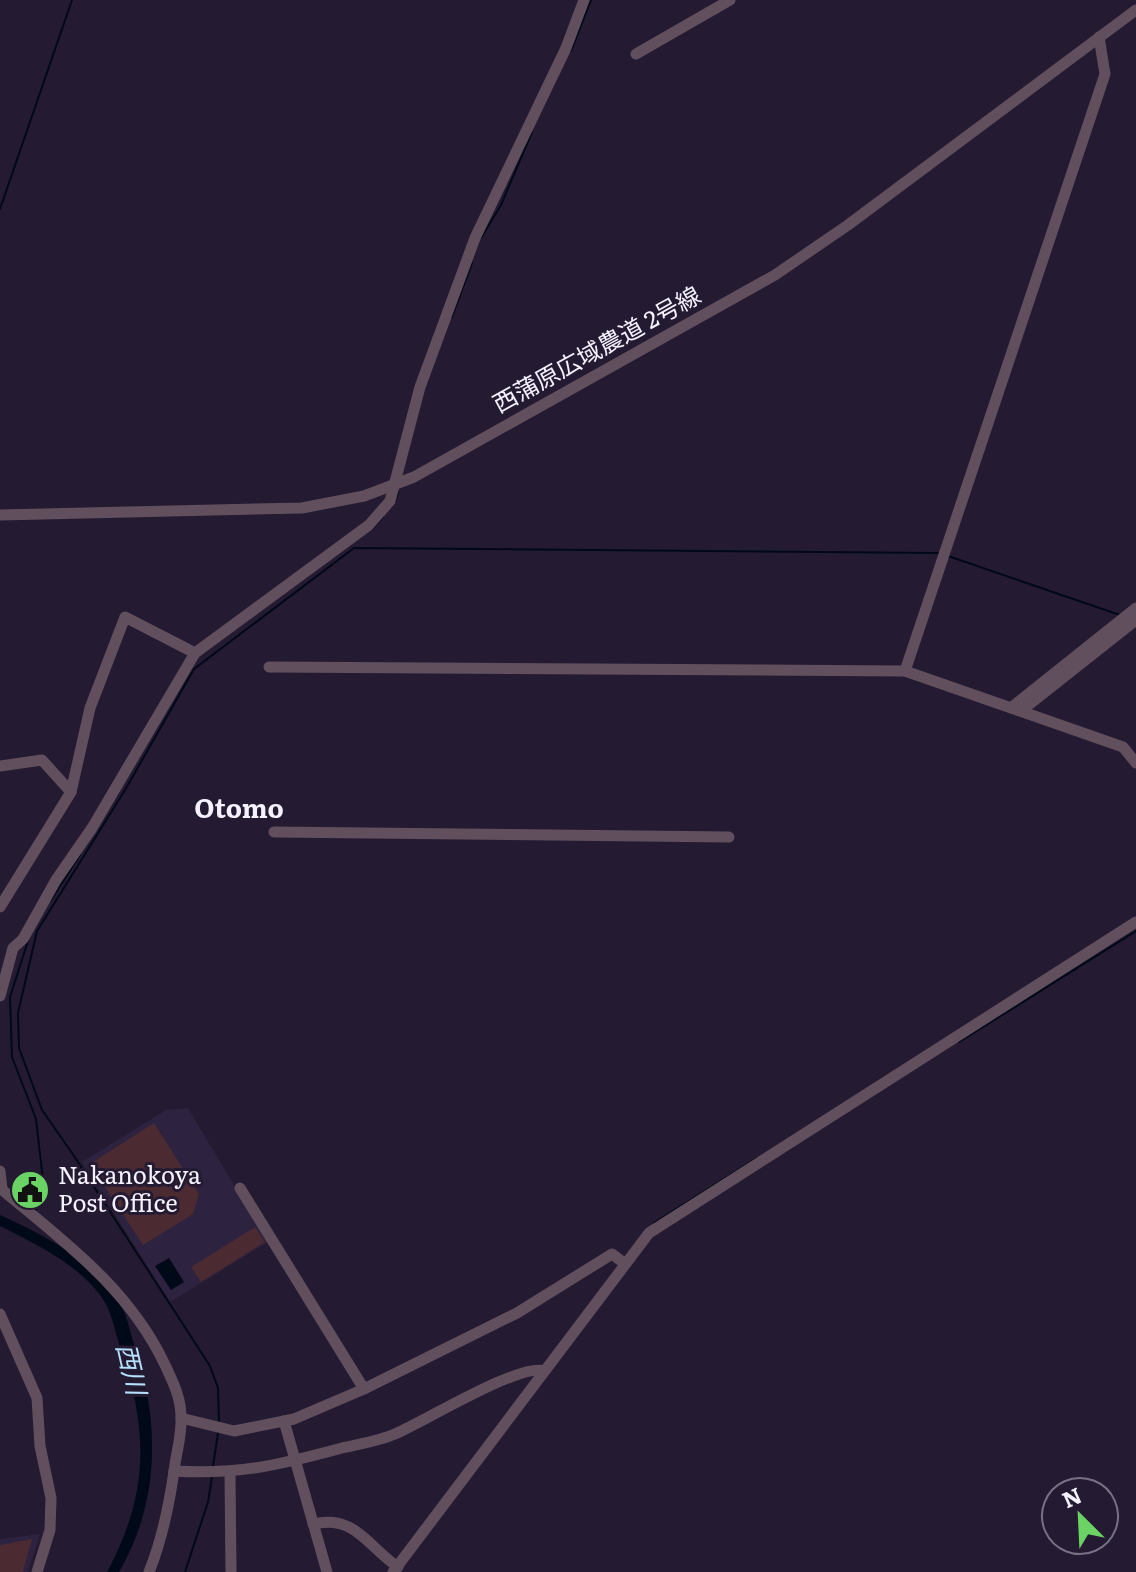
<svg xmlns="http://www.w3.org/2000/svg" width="1136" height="1572" font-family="Literata,'Noto Sans JP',serif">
<rect width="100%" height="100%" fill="#241b32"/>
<!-- built -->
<g fill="#2d223f">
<polygon points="188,1108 268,1242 170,1302 82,1162 166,1110"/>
<polygon points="40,1534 28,1572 0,1572 0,1539"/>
</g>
<!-- green -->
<g fill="#4b2a32">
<polygon points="154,1123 199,1194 193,1214 143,1245 90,1164"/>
<polygon points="255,1227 265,1242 201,1282 191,1267"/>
<polygon points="32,1539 23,1572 0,1572 0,1545"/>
</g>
<!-- water -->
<g fill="#000917">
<path d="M0,1215c44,20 89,43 118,85 8,11 11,28 15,41 27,77 28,159 -14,231h-12c41,-76 42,-138 15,-219 -6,-16 -9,-38 -18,-52 -22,-35 -68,-57 -104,-75z"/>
<polygon points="169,1258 184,1282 171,1290 155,1266"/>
</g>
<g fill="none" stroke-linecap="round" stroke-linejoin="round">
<!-- stream -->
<g stroke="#000917" stroke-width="2">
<polyline points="571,51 591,0"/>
<polyline points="0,209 72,0"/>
<polyline points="481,238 501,205 532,132"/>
<polyline points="452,317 472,263"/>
<polyline points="395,502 398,492"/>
<polyline points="372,529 383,517"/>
<polyline points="948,556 1120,615"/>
<polyline points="51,900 80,855"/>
<polyline points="28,941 10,997 12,1057 36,1119 44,1189 35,1212"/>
<polyline points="959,1042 1136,931"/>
<polyline points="654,1223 757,1158"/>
<polyline points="219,1423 218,1388 210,1366 74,1156 42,1110 19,1048 18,1013 37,931 125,790 194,669 354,548 938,553"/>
<polyline points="213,1466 218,1433"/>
<polyline points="185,1572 208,1502 212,1477"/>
</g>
<!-- minor -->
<g stroke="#614f5d" stroke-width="11">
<polyline points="636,54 730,0"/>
<polyline points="0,515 302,508 364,496 414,477 775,275 848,225 1136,10"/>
<polyline points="269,667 905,671 1123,747 1136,763"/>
<polyline points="905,671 1105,74 1099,37"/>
<polyline points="1012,707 1136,608"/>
<polyline points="1021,711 1136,620"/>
<polyline points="0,766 42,760 71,792"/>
<polyline points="274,832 729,837"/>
<polyline points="0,907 71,792 90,708 125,617 195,653"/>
<polyline points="0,996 13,948 23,939 56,880 92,828 195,653 369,525 390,501 420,387 475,238 566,48 584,0"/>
<polyline points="0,1171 2,1189"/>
<path d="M0,1188c63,53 129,100 165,177 8,17 16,33 16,52 1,19 -5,36 -7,54 -5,35 -12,69 -25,101"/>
<polyline points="240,1188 364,1389"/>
<polyline points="0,1314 37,1398 40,1446 51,1498 50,1530 37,1572"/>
<polyline points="181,1418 234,1431 294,1419 364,1389 517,1313 612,1254 624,1263"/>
<polyline points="284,1421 327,1572"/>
<path d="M174,1471c65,4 105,-6 168,-23 17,-4 37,-7 53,-14 29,-12 125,-72 150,-63"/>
<polyline points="230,1473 231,1572"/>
<path d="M313,1524c42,-10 54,22 85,43"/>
<polyline points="393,1572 649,1233 1136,922"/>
</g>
</g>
<!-- icons -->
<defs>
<g id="civic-disc" transform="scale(2)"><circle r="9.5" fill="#6bd363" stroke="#241b32"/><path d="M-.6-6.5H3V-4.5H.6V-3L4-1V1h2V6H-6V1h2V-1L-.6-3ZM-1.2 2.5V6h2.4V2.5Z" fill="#111"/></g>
</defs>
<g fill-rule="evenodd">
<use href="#civic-disc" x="30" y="1190"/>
</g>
<g text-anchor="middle" stroke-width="6" stroke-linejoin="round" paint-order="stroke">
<!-- street labels -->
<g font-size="24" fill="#f5f1fe" stroke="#241b32">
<text transform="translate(597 350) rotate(-29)" y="8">西蒲原広域農道 2号線</text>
</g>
<!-- poi labels -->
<g font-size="24" fill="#f5f1fe" stroke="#241b32" text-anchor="start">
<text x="58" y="1184">Nakanokoya<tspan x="58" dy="28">Post Office</tspan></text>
</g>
<!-- neighbourhood labels -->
<g font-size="26" font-weight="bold" fill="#f5f1fe" stroke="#241b32">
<text x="239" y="818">Otomo</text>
</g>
<!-- water labels -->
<g font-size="26" font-style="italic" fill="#b5e1fe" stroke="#241b32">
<text transform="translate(131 1369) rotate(77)" y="9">西川</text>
</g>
</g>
<!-- north arrow -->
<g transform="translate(1080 1516) rotate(336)"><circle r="38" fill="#241b32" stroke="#787184" stroke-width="2"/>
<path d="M0-6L14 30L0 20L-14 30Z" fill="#6bd363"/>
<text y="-12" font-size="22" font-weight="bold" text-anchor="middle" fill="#f5f1fe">N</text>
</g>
</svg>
